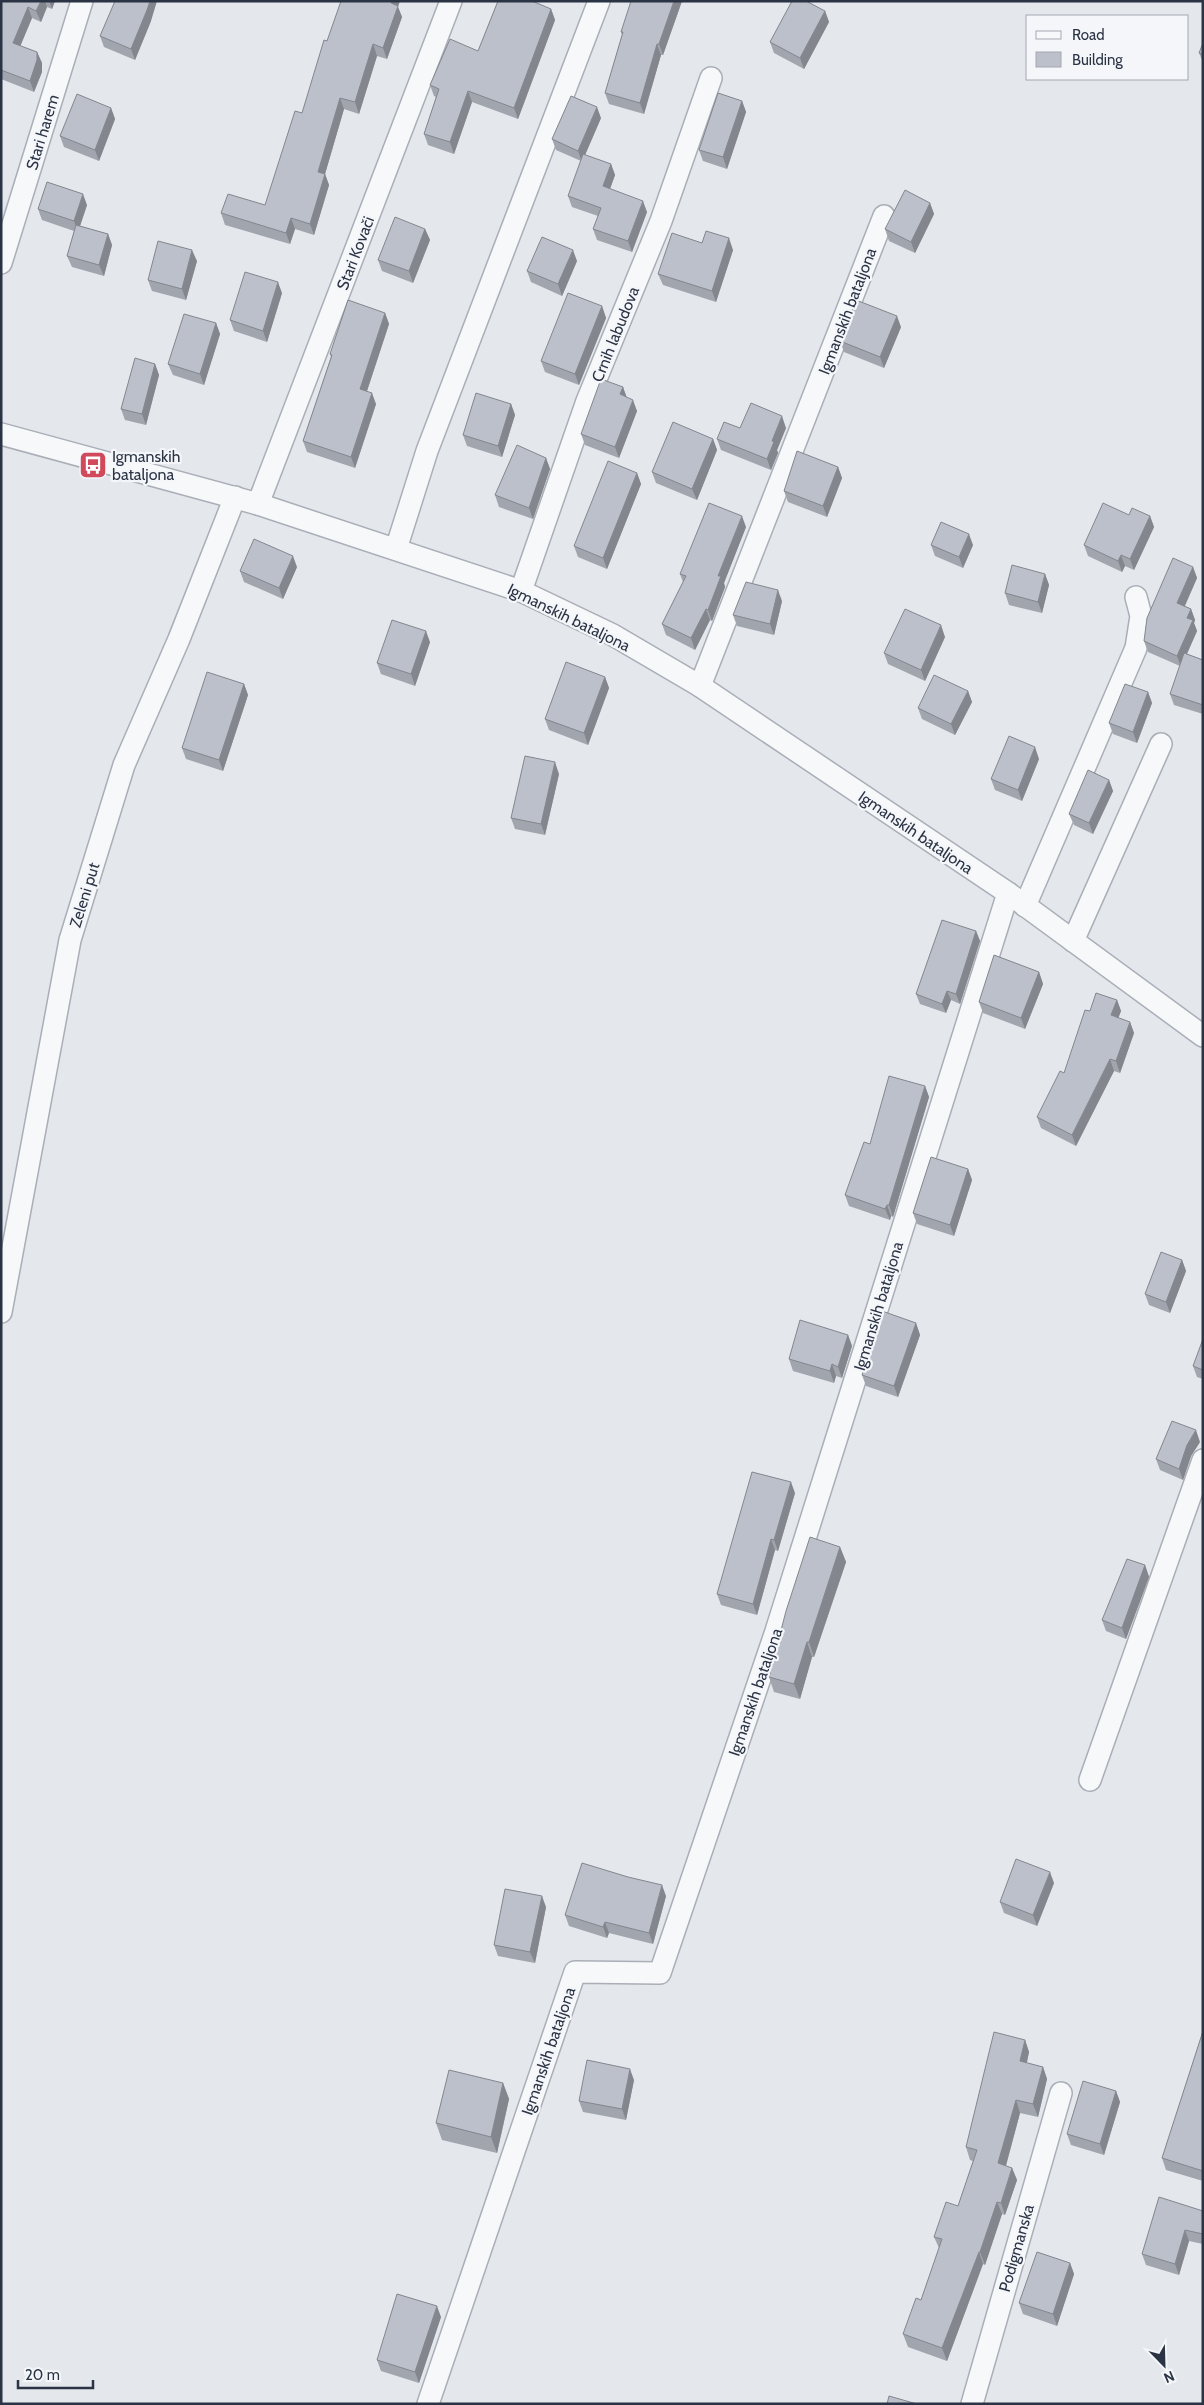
<svg xmlns="http://www.w3.org/2000/svg" width="1204" height="2405" font-family="Cabin,sans-serif">
<rect width="100%" height="100%" fill="#e4e7ec"/>
<g fill="none" stroke-linecap="round" stroke-linejoin="round">
<!-- street casing -->
<g stroke="#a9aeb7" stroke-width="24">
<g id="street">
<polyline points="1,263 82,1"/>
<polyline points="1,434 258,504 521,591 613,635 700,686 1008,893 1203,1036"/>
<polyline points="258,504 451,1"/>
<polyline points="396,549 427,451 599,1"/>
<polyline points="521,591 587,401 661,221 711,78"/>
<polyline points="700,686 884,216"/>
<polyline points="1025,906 1136,648 1141,616 1136,597"/>
<polyline points="1073,941 1161,744"/>
<polyline points="1,1312 70,940 124,765 179,639 235,497"/>
<polyline points="1090,1780 1203,1460"/>
<polyline points="428,2404 575,1972 660,1973 776,1631 1008,893"/>
<polyline points="972,2404 1061,2093"/>
</g>
</g>
<!-- street -->
<use href="#street" stroke="#f7f8fa" stroke-width="21"/>
</g>
<!-- wall -->
<g fill="#a1a5ae">
<polygon points="1,1 55,1 52,9 47,7 41,22 32,18 20,46 37,52 42,63 42,72 34,92 1,79"/>
<polygon points="498,1 536,1 536,3 551,9 555,20 518,119 472,102 454,154 428,145 424,134 436,97 434,96 430,85 478,51"/>
<polygon points="682,1 663,55 661,55 644,114 609,104 605,93 622,35 621,32"/>
<polygon points="398,7 402,17 387,59 377,56 359,114 344,109 325,174 329,185 314,235 295,229 290,244 225,225 221,213 265,205 302,113 327,41"/>
<polygon points="825,11 829,22 804,69 774,53 770,42"/>
<polygon points="151,21 135,60 104,47 100,36"/>
<polygon points="1203,43 1203,62 1199,53"/>
<polygon points="742,101 746,112 727,169 703,161 699,150"/>
<polygon points="111,108 115,119 99,161 64,147 60,136"/>
<polygon points="601,118 585,155 611,164 615,175 610,189 647,212 632,252 597,240 593,229 598,216 572,207 568,196 581,161 556,150 552,139"/>
<polygon points="930,203 934,214 915,253 889,241 885,229"/>
<polygon points="87,205 80,226 108,234 112,245 104,276 72,267 67,256 74,231 42,220 38,209"/>
<polygon points="425,229 430,240 413,283 382,271 378,260"/>
<polygon points="702,243 733,250 716,302 663,285 658,274"/>
<polygon points="197,261 186,300 152,291 148,280"/>
<polygon points="577,261 562,296 531,282 527,271"/>
<polygon points="282,293 267,342 234,331 230,320"/>
<polygon points="602,306 606,318 579,385 545,372 541,361"/>
<polygon points="385,313 389,324 367,391 376,404 355,468 307,452 303,441 331,357 330,354"/>
<polygon points="216,323 220,334 204,385 173,375 168,364"/>
<polygon points="901,327 884,368 844,352 840,341"/>
<polygon points="155,364 159,375 146,425 125,420 121,409"/>
<polygon points="623,387 626,397 637,411 619,458 585,445 581,434"/>
<polygon points="511,404 515,415 502,457 467,446 463,435"/>
<polygon points="740,428 786,428 777,450 778,453 771,470 721,450 717,439"/>
<polygon points="713,439 717,450 697,500 656,483 652,472"/>
<polygon points="546,458 550,469 533,519 499,507 495,495"/>
<polygon points="838,467 842,478 827,517 788,502 784,491"/>
<polygon points="637,473 641,484 607,569 578,557 574,546"/>
<polygon points="1129,515 1150,516 1154,527 1134,570 1125,566 1122,572 1088,556 1084,545"/>
<polygon points="746,527 724,583 725,587 712,621 710,620 695,650 666,635 662,624 683,582 680,574"/>
<polygon points="931,545 973,545 963,568 935,556"/>
<polygon points="297,567 283,599 244,582 240,571"/>
<polygon points="1193,567 1197,578 1185,606 1191,609 1195,620 1194,623 1197,631 1187,654 1203,660 1203,714 1174,705 1170,694 1180,666 1148,652 1144,641"/>
<polygon points="1045,574 1049,585 1042,613 1009,605 1005,593"/>
<polygon points="782,601 774,635 737,626 733,615"/>
<polygon points="945,637 925,681 888,664 884,653"/>
<polygon points="430,642 415,686 381,674 377,663"/>
<polygon points="605,677 609,688 588,745 549,730 545,719"/>
<polygon points="244,684 248,695 223,771 186,759 182,748"/>
<polygon points="968,691 972,702 955,735 922,719 918,708"/>
<polygon points="1148,692 1152,703 1137,743 1113,734 1109,723"/>
<polygon points="1039,759 1022,801 995,790 991,779"/>
<polygon points="559,774 545,835 515,829 511,818"/>
<polygon points="1109,780 1113,791 1093,834 1074,825 1069,814"/>
<polygon points="976,931 980,941 960,1004 951,1000 946,1013 920,1004 916,994"/>
<polygon points="1039,972 1043,984 1025,1029 983,1013 979,1002"/>
<polygon points="1117,1000 1121,1011 1118,1018 1130,1022 1134,1033 1120,1073 1114,1071 1076,1146 1041,1128 1037,1117 1064,1073 1090,1011"/>
<polygon points="925,1086 929,1097 893,1217 891,1216 890,1220 849,1206 845,1195 870,1144"/>
<polygon points="968,1169 972,1180 954,1236 917,1224 913,1213"/>
<polygon points="1182,1260 1186,1271 1170,1313 1149,1305 1145,1294"/>
<polygon points="916,1323 920,1335 898,1397 866,1386 862,1375"/>
<polygon points="848,1335 852,1346 842,1378 836,1376 834,1383 793,1371 789,1359"/>
<polygon points="1203,1339 1203,1379 1197,1377 1193,1366"/>
<polygon points="1200,1442 1191,1456 1183,1480 1160,1470 1156,1459"/>
<polygon points="795,1493 778,1551 775,1550 757,1615 721,1605 717,1594"/>
<polygon points="840,1547 846,1562 814,1657 812,1657 800,1699 774,1692 769,1677"/>
<polygon points="1145,1565 1149,1577 1126,1639 1106,1631 1102,1620"/>
<polygon points="1054,1883 1037,1926 1004,1913 1000,1902"/>
<polygon points="666,1896 653,1944 609,1933 607,1938 569,1926 565,1915"/>
<polygon points="546,1907 535,1963 498,1956 494,1945"/>
<polygon points="1203,2031 1203,2181 1166,2170 1162,2158"/>
<polygon points="1025,2040 1029,2052 1027,2063 1043,2067 1047,2079 1038,2117 1020,2113 1006,2166 1012,2168 1017,2180 1005,2215 1002,2214 985,2265 983,2264 947,2361 908,2347 903,2334 921,2300 939,2248 934,2237 958,2206 973,2161 970,2160 966,2147"/>
<polygon points="634,2080 626,2120 583,2112 579,2101"/>
<polygon points="503,2083 509,2099 497,2153 442,2140 436,2123"/>
<polygon points="1116,2091 1120,2102 1104,2155 1071,2145 1067,2134"/>
<polygon points="1203,2211 1203,2244 1189,2241 1179,2275 1146,2265 1142,2254"/>
<polygon points="1070,2263 1074,2274 1057,2326 1023,2314 1019,2303"/>
<polygon points="441,2317 419,2383 381,2371 377,2360"/>
</g>
<!-- shaded-wall -->
<g fill="#83868d">
<polygon points="41,1 45,1 47,7 41,22 36,11"/>
<polygon points="49,1 55,1 52,9"/>
<polygon points="150,1 157,1 151,21 135,60 131,49"/>
<polygon points="392,1 400,1 398,7 402,17 387,59 383,48"/>
<polygon points="674,1 682,1 663,55 659,44"/>
<polygon points="28,7 32,18 17,54 13,43"/>
<polygon points="551,9 555,20 518,119 514,108"/>
<polygon points="825,11 829,22 804,69 800,58"/>
<polygon points="373,44 377,56 359,114 355,102"/>
<polygon points="657,44 661,55 644,114 640,103"/>
<polygon points="37,52 42,63 42,72 34,92 30,81"/>
<polygon points="468,91 472,102 454,154 450,142"/>
<polygon points="340,98 344,109 325,174 329,185 314,235 310,224 318,172"/>
<polygon points="742,101 746,112 727,169 723,157"/>
<polygon points="597,107 601,118 582,162 578,151"/>
<polygon points="111,108 115,119 99,161 95,150"/>
<polygon points="611,164 615,175 607,197 603,186"/>
<polygon points="83,194 87,205 78,232 74,221"/>
<polygon points="643,201 647,212 632,252 628,241"/>
<polygon points="930,203 934,214 915,253 911,242"/>
<polygon points="291,218 295,229 290,244 286,233"/>
<polygon points="425,229 430,240 413,283 409,271"/>
<polygon points="108,234 112,245 104,276 99,265"/>
<polygon points="729,238 733,250 716,302 712,291"/>
<polygon points="192,250 197,261 186,300 182,289"/>
<polygon points="573,250 577,261 562,296 558,284"/>
<polygon points="278,282 282,293 267,342 263,331"/>
<polygon points="602,306 606,318 579,385 575,374"/>
<polygon points="385,313 389,324 364,400 360,389"/>
<polygon points="897,316 901,327 884,368 880,357"/>
<polygon points="216,323 220,334 204,385 200,374"/>
<polygon points="155,364 159,375 146,425 142,414"/>
<polygon points="623,387 627,398 620,394"/>
<polygon points="372,393 376,404 355,468 351,457"/>
<polygon points="633,400 637,411 619,458 615,447"/>
<polygon points="511,404 515,415 502,457 498,446"/>
<polygon points="782,416 786,428 777,450 778,453 771,470 767,459 772,441"/>
<polygon points="713,439 717,450 697,500 692,489"/>
<polygon points="546,458 550,469 533,519 529,508"/>
<polygon points="838,467 842,478 827,517 823,506"/>
<polygon points="637,473 641,484 607,569 603,558"/>
<polygon points="742,516 746,527 724,583 725,587 712,621 708,610 718,576"/>
<polygon points="1150,516 1154,527 1134,570 1130,559"/>
<polygon points="969,534 973,545 963,568 959,557"/>
<polygon points="1121,555 1125,566 1122,572 1118,561"/>
<polygon points="293,556 297,567 283,599 279,588"/>
<polygon points="1193,567 1197,578 1181,614 1177,603"/>
<polygon points="1045,574 1049,585 1042,613 1038,602"/>
<polygon points="778,590 782,601 774,635 770,624"/>
<polygon points="706,609 710,620 695,650 691,638"/>
<polygon points="1191,609 1195,620 1194,623 1197,631 1181,667 1177,656 1187,618"/>
<polygon points="941,625 945,637 925,681 921,670"/>
<polygon points="426,631 430,642 415,686 411,674"/>
<polygon points="605,677 609,688 588,745 584,733"/>
<polygon points="244,684 248,695 223,771 219,760"/>
<polygon points="968,691 972,702 955,735 951,724"/>
<polygon points="1148,692 1152,703 1137,743 1133,732"/>
<polygon points="1035,747 1039,759 1022,801 1018,790"/>
<polygon points="555,762 559,774 545,835 541,824"/>
<polygon points="1109,780 1113,791 1093,834 1089,823"/>
<polygon points="976,931 980,941 960,1004 956,994"/>
<polygon points="1039,972 1043,984 1025,1029 1021,1018"/>
<polygon points="947,991 951,1000 946,1013 942,1004"/>
<polygon points="1117,1000 1121,1011 1115,1027 1111,1015"/>
<polygon points="1130,1022 1134,1033 1120,1073 1116,1061"/>
<polygon points="1110,1059 1114,1071 1076,1146 1072,1135"/>
<polygon points="925,1086 929,1097 893,1217 889,1205"/>
<polygon points="968,1169 972,1180 954,1236 950,1225"/>
<polygon points="887,1205 891,1216 890,1220 885,1209"/>
<polygon points="1182,1260 1186,1271 1170,1313 1166,1302"/>
<polygon points="916,1323 920,1335 898,1397 894,1386"/>
<polygon points="848,1335 852,1346 842,1378 838,1367"/>
<polygon points="832,1364 836,1376 834,1383 830,1371"/>
<polygon points="1196,1430 1200,1442 1191,1456 1183,1480 1179,1469 1187,1445"/>
<polygon points="791,1482 795,1493 778,1551 774,1540"/>
<polygon points="771,1539 775,1550 757,1615 753,1604"/>
<polygon points="840,1547 846,1562 814,1657 809,1642"/>
<polygon points="1145,1565 1149,1577 1126,1639 1122,1628"/>
<polygon points="807,1642 812,1657 800,1699 794,1684"/>
<polygon points="1050,1872 1054,1883 1037,1926 1033,1915"/>
<polygon points="662,1885 666,1896 653,1944 649,1933"/>
<polygon points="542,1896 546,1907 535,1963 530,1952"/>
<polygon points="605,1922 609,1933 607,1938 603,1927"/>
<polygon points="1025,2040 1029,2052 1024,2074 1020,2061"/>
<polygon points="1043,2067 1047,2079 1038,2117 1033,2104"/>
<polygon points="630,2069 634,2080 626,2120 622,2109"/>
<polygon points="503,2083 509,2099 497,2153 491,2137"/>
<polygon points="1116,2091 1120,2102 1104,2155 1100,2144"/>
<polygon points="1016,2100 1020,2113 1003,2176 998,2163"/>
<polygon points="1012,2168 1017,2180 1005,2215 1001,2203"/>
<polygon points="997,2202 1002,2214 985,2265 980,2252"/>
<polygon points="1185,2230 1189,2241 1179,2275 1175,2264"/>
<polygon points="979,2252 983,2264 947,2361 942,2348"/>
<polygon points="1070,2263 1074,2274 1057,2326 1053,2314"/>
<polygon points="437,2306 441,2317 419,2383 415,2372"/>
</g>
<!-- building -->
<g fill="#bbc0ca" stroke="#83868d">
<polygon points="1,1 41,1 36,11 28,7 13,43 37,52 37,60 30,81 1,70"/>
<polygon points="115,1 150,1 147,10 131,49 100,36"/>
<polygon points="341,1 392,1 391,3 398,6 383,48 373,44 355,102 340,98 318,172 325,174 310,224 291,218 286,233 221,213 228,194 265,205 295,111 302,113 324,40 327,41"/>
<polygon points="498,1 532,1 551,9 514,108 468,91 450,142 424,134 439,89 430,85 450,39 478,51"/>
<polygon points="631,1 674,1 659,44 657,44 640,103 605,93 623,32 621,32"/>
<polygon points="792,1 806,1 825,11 800,58 770,42"/>
<polygon points="1203,43 1203,54 1199,53"/>
<polygon points="718,93 742,101 723,157 699,150"/>
<polygon points="77,94 111,108 95,150 60,136"/>
<polygon points="571,96 597,107 578,151 552,139"/>
<polygon points="583,154 611,164 603,186 643,201 628,241 593,229 601,208 568,196"/>
<polygon points="47,182 83,194 74,221 38,209"/>
<polygon points="905,190 930,203 911,242 885,229"/>
<polygon points="395,217 425,229 409,271 378,260"/>
<polygon points="76,225 108,234 99,265 67,256"/>
<polygon points="706,231 729,238 712,291 658,274 672,233 702,243"/>
<polygon points="542,237 573,250 558,284 527,271"/>
<polygon points="158,241 192,250 182,289 148,280"/>
<polygon points="245,272 278,282 263,331 230,320"/>
<polygon points="568,293 602,306 575,374 541,361"/>
<polygon points="348,300 385,313 360,389 372,393 351,457 303,441 332,355 330,354"/>
<polygon points="856,300 897,316 880,357 840,341"/>
<polygon points="184,314 216,323 200,374 168,364"/>
<polygon points="135,358 155,364 142,414 121,409"/>
<polygon points="601,379 623,387 620,394 633,400 615,447 581,434"/>
<polygon points="476,393 511,404 498,446 463,435"/>
<polygon points="751,403 782,416 772,441 774,442 767,459 717,439 724,422 740,428"/>
<polygon points="673,422 713,439 692,489 652,472"/>
<polygon points="517,445 546,458 529,508 495,495"/>
<polygon points="797,451 838,467 823,506 784,491"/>
<polygon points="608,461 637,473 603,558 574,546"/>
<polygon points="709,503 742,516 718,576 721,576 708,610 706,609 691,638 662,624 686,576 680,574"/>
<polygon points="1103,503 1129,515 1132,508 1150,516 1130,559 1121,555 1118,561 1084,545"/>
<polygon points="941,522 969,534 959,557 931,545"/>
<polygon points="254,539 293,556 279,588 240,571"/>
<polygon points="1173,558 1193,567 1177,603 1191,609 1187,618 1193,620 1177,656 1144,641 1147,618"/>
<polygon points="1012,565 1045,574 1038,602 1005,593"/>
<polygon points="746,582 778,590 770,624 733,615"/>
<polygon points="905,609 941,625 921,670 884,653"/>
<polygon points="392,620 426,631 411,674 377,663"/>
<polygon points="1184,653 1203,660 1203,705 1170,694"/>
<polygon points="566,662 605,677 584,733 545,719"/>
<polygon points="207,672 244,684 219,760 182,748"/>
<polygon points="934,675 968,691 951,724 918,708"/>
<polygon points="1125,684 1148,692 1133,732 1109,723"/>
<polygon points="1009,736 1035,747 1018,790 991,779"/>
<polygon points="525,756 555,762 541,824 511,818"/>
<polygon points="1088,770 1109,780 1089,823 1069,814"/>
<polygon points="942,920 976,931 956,994 947,991 942,1004 916,994"/>
<polygon points="994,955 1039,972 1021,1018 979,1002"/>
<polygon points="1096,993 1117,1000 1111,1015 1130,1022 1116,1061 1110,1059 1072,1135 1037,1117 1060,1071 1064,1073 1085,1010 1090,1011"/>
<polygon points="889,1076 925,1086 889,1205 887,1205 885,1209 845,1195 864,1142 870,1144"/>
<polygon points="931,1157 968,1169 950,1225 913,1213"/>
<polygon points="1161,1252 1182,1260 1166,1302 1145,1294"/>
<polygon points="882,1311 916,1323 894,1386 862,1375"/>
<polygon points="800,1320 848,1335 838,1367 832,1364 830,1371 789,1359"/>
<polygon points="1203,1339 1203,1370 1193,1366"/>
<polygon points="1172,1421 1196,1430 1187,1445 1179,1469 1156,1459"/>
<polygon points="752,1472 791,1482 774,1540 771,1539 753,1604 717,1594"/>
<polygon points="810,1537 840,1547 809,1642 807,1642 794,1684 769,1677 786,1611"/>
<polygon points="1127,1559 1145,1565 1122,1628 1102,1620"/>
<polygon points="1016,1859 1050,1872 1033,1915 1000,1902"/>
<polygon points="582,1863 628,1877 662,1885 649,1933 605,1922 603,1927 565,1915"/>
<polygon points="505,1889 542,1896 530,1952 494,1945"/>
<polygon points="1203,2031 1203,2171 1162,2158"/>
<polygon points="994,2032 1025,2040 1020,2061 1043,2067 1033,2104 1016,2100 998,2163 1012,2168 1001,2203 997,2202 980,2252 979,2252 942,2348 903,2334 916,2298 921,2300 942,2239 934,2237 946,2202 958,2206 977,2150 966,2147"/>
<polygon points="587,2060 630,2069 622,2109 579,2101"/>
<polygon points="449,2070 503,2083 491,2137 436,2123"/>
<polygon points="1083,2081 1116,2091 1100,2144 1067,2134"/>
<polygon points="1159,2197 1203,2211 1203,2234 1185,2230 1175,2264 1142,2254"/>
<polygon points="1037,2252 1070,2263 1053,2314 1019,2303"/>
<polygon points="397,2294 437,2306 415,2372 377,2360"/>
<polygon points="889,2396 917,2404 887,2404"/>
</g>
<!-- icons -->
<defs>
<g id="bus-square" transform="scale(1.4375)"><rect x="-9" y="-9" width="18" height="18" rx="4" fill="#d1495b" stroke="#f4f6f9"/><path d="M-5-6H5V4H4V6H2V4H-2V6H-4V4H-5ZM-3.5-4V0h7V-4ZM-3.5 1.2v1.5H-2V1.2ZM2 1.2v1.5H3.5V1.2Z" fill="#fff"/></g>
</defs>
<g fill-rule="evenodd">
<use href="#bus-square" x="93" y="465"/>
</g>
<g text-anchor="middle" stroke-width="4.5" stroke-linejoin="round" paint-order="stroke">
<!-- street labels -->
<g font-size="16" fill="#2b3445" stroke="#f4f6f9">
<text transform="translate(42 132) rotate(-73)" y="6">Stari harem</text>
<text transform="translate(355 253) rotate(-69)" y="6">Stari Kovači</text>
<text transform="translate(847 311) rotate(-69)" y="6">Igmanskih bataljona</text>
<text transform="translate(615 334) rotate(-68)" y="6">Crnih labudova</text>
<text transform="translate(569 617) rotate(26)" y="6">Igmanskih bataljona</text>
<text transform="translate(916 832) rotate(34)" y="6">Igmanskih bataljona</text>
<text transform="translate(84 895) rotate(-73)" y="6">Zeleni put</text>
<text transform="translate(878 1306) rotate(-73)" y="6">Igmanskih bataljona</text>
<text transform="translate(755 1692) rotate(-71)" y="6">Igmanskih bataljona</text>
<text transform="translate(548 2051) rotate(-71)" y="6">Igmanskih bataljona</text>
<text transform="translate(1016 2248) rotate(-74)" y="6">Podigmanska</text>
</g>
<!-- poi labels -->
<g font-size="16" fill="#2b3445" stroke="#f4f6f9" text-anchor="start">
<text x="112" y="462">Igmanskih<tspan x="112" dy="18">bataljona</tspan></text>
</g>
</g>
<!-- border -->
<rect width="1204" height="2405" fill="none" stroke="#2b3445" stroke-width="5"/>
<!-- legend -->
<rect x="1026" y="15" width="162" height="65" fill="#f4f6f9" stroke="#a4a8b1"/>
<rect x="1036" y="31" width="25" height="8" fill="#f7f8fa" stroke="#a4a8b1"/>
<text x="1072" y="40" font-size="15" fill="#2b3445">Road</text>
<rect x="1036" y="52" width="25" height="15" fill="#bbc0ca" stroke="#a4a8b1"/>
<text x="1072" y="65" font-size="15" fill="#2b3445">Building</text>
<!-- north arrow -->
<g transform="translate(1164 2365) rotate(157)" stroke="#f4f6f9" stroke-width="4" paint-order="stroke">
<path d="M0-4L9 19L0 12L-9 19Z" fill="#2b3445"/>
<text y="-8" font-size="14" font-weight="bold" text-anchor="middle" fill="#2b3445">N</text>
</g>
<!-- scale -->
<path d="M18 2380v8h75v-8" fill="none" stroke="#2b3445" stroke-width="2.5"/>
<text x="25" y="2380" font-size="15" fill="#2b3445" stroke="#f4f6f9" stroke-width="4" paint-order="stroke">20 m</text>
</svg>
